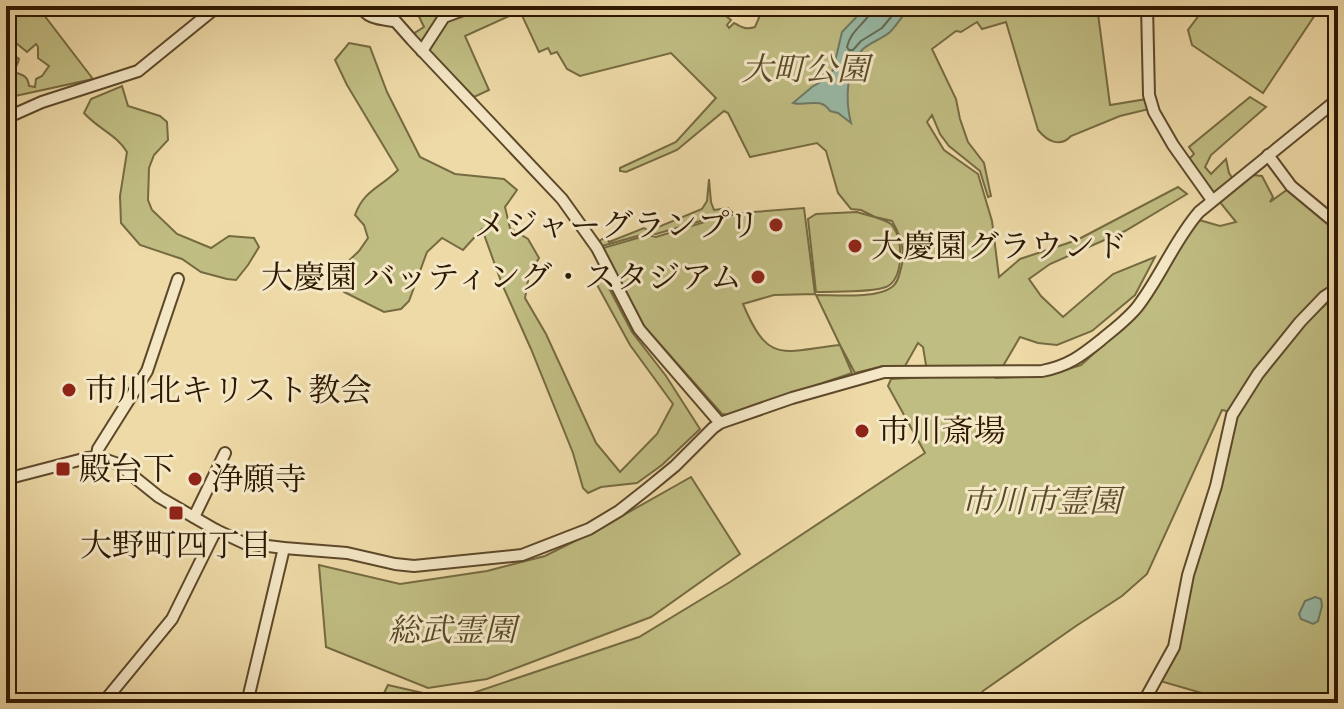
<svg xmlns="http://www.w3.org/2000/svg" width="1344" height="709" font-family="Vollkorn,'Noto Serif JP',serif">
<rect width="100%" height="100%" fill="#eedaa7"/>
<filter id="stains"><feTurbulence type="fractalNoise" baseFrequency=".0025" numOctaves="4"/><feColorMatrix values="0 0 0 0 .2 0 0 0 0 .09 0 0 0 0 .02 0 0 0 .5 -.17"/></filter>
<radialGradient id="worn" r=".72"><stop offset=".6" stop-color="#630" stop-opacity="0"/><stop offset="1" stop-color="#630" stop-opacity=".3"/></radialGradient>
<!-- green -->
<g fill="#c0bd82" stroke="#766a41" stroke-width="2" fill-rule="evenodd">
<path d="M6,6h31l56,73 -87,19zM16,43l11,9 9,-8 2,3v11l11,8 -7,10 -6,3 -1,8 -6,-1c-1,-11 -7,-11 -15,-14 0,-5 4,-7 5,-13l-4,-3 -3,-11z"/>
<path d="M414,6h299l18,14 -4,5 2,3 5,-5c7,4 12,7 21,4l9,-21h333l13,99 37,-6 2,10 -29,7 -49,20c-11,12 -24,5 -33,-6l-32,-108 -24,7 -5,-7 -16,10 -5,-1 -24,18 24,50 4,20 8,23 16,21 7,33 -3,1 -8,-26 -31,-25 -9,-12 -8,-19 -5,7 17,28 34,24 14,47 7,56 21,-18 57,-19 101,-53 9,7 -62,37 -75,33 -21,15 12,17 22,21 50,-43 42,-17 -20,38 -43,36 -35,14 -19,-2 -18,-6 -24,41 50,-2 35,-11 57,-52 47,-75 14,-18 21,6 16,-4 -17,-21 34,-26 9,1 11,21 -3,5 18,-13 50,42v50l-29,26 -78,105 -9,-2 -75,164 -25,22 -46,30 -93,65 -10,12h-530l196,-66 91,-55 195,-129 -37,-67 3,-7 37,-2 -5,-30 -5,-4 -13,23h-22l-28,7 -15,-28 12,28 -123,42 -7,-1 -78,-88 -41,-78 45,-13 8,2 68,-21 29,-4 51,-4 11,86 -41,1 -31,9c26,62 40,47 97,41l-24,-50c19,0 61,4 76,-8 7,-5 8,-16 10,-23 3,-16 -2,-30 -10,-43l-17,-4 -14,-7 -10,-1 -13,-16 -12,-42 -9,-8 -67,14 -22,-44 -4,-2 -47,39 -51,22 -6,-1v-3l56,-26 40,-44 -45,-45 -91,23 -13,-7 -10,-17 -6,2 -3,-6 -9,4 -19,-41 -55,25 24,54 -15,7 -61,-63 11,-7z"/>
<polygon points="1206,6 1321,6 1263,93 1192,45 1188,30"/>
<path d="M349,43l21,4 17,45 33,65 35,17 49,5 13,11 -12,17 5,21 18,11 11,19 -10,17 -4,23 21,36 50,109 24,29 37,-38 16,-30 -43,-59 -34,-62 5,-10 31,59 34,44 34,53 -38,36 -25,18 -36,4 -13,6 -5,-5 -10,-35 -42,-104 -29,-65 -20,-55 -19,21 -21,-12 -15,14 -18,49 -8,8 -17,3 -40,-20 -8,-19 23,-22 9,-13 -4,-13 -9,-10c9,-25 25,-27 43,-45l-51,-85 -12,-25z"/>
<path d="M122,86l6,20 32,10 7,6 1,18 -14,15 -5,13 -1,32 4,10 25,24 34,14 18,-12 25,2 5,9 -11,18 -12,15 -9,-1 -26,-7 -19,-13 -42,-14 -19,-22 -1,-27 7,-44c-10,-17 -30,-24 -43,-39l7,-14z"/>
<polygon points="1250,97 1266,107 1211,155 1205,167 1211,174 1226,159 1229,173 1233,179 1215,193 1211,192 1188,160 1194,154 1189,147"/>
<polygon points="709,179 711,202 714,210 728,208 732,212 656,234 648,233 602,246 599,241 606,237 609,242 644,228 649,231 702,209 707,201"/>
<path d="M857,212c9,3 29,7 35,13 12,14 12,55 -6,62 -16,6 -52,4 -70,5l-8,-73 8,-5z"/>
<polygon points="1338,294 1338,703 1218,703 1219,698 1160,681 1179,649 1192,573 1235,417 1252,388 1308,320"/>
<polygon points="691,477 740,554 651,617 487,679 428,688 326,647 319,565 400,584 487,571 545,556 597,530"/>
<polygon points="388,685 427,694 438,703 379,703"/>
</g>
<!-- water -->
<g fill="#99bba8" stroke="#6e7a65" stroke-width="2">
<path d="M867,6h43c-7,9 -12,18 -20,26 -8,7 -19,10 -27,17 -17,18 -18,51 -12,74l-13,-10 -8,-2c-10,-15 -23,-4 -37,-8l19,-16 12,-7 9,-10 9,-38z"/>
<polygon points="1315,597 1321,599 1322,606 1318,621 1313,624 1301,619 1299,614 1305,601"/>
</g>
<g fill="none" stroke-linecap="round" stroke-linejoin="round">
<!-- shore -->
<path stroke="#636a54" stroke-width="2" d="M872,6c-2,16 -21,22 -25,41l2,3h4l8,-9 21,-13 18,-22"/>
<!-- minor casing -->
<g stroke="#5d482a" stroke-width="14">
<g id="minor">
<path d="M361,6c5,13 21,13 33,15"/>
<polyline points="382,6 412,40 562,199 597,248 639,329 720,423"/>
<polyline points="1147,6 1149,95 1154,112 1173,145 1212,200"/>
<polyline points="422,51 444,17 474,6"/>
<polyline points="6,118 42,102 138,71 218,6"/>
<polyline points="1268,155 1291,186 1338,225"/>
<polyline points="97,457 98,449 147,371 178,279"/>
<path d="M6,479l81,-21 11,-1 20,7 41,33 57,33 28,13 40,5 63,5 48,11 19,2 108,-11 67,-26 30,-18 28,-22 28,-23 38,-38 7,-5 72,-25 92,-26 158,-1c26,-5 39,-15 59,-31 13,-11 27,-21 37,-34 23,-30 36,-65 61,-94l139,-113"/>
<polyline points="194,517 225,453"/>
<polyline points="103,703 172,619 216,530"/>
<polyline points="247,703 284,548"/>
<polyline points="1143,703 1174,647 1188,575 1216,486 1232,415 1258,374 1300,322 1324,297 1338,288"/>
</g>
</g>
<!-- minor -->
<use href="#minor" stroke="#f4e7c6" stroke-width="10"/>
</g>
<!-- markers -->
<g fill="#8f2418" stroke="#f4e7c6" stroke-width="3">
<circle cx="776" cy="225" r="8"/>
<circle cx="855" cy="246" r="8"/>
<circle cx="758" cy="277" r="8"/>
<circle cx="69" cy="390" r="8"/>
<circle cx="862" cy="431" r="8"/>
<rect x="55" y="461" width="16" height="16" rx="4"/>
<circle cx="195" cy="479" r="8"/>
<rect x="168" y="505" width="16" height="16" rx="4"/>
</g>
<g text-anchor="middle" stroke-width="6" stroke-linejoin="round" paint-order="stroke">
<!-- park labels -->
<g font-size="32" font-style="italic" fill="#594a27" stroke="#f4e7c6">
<text x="805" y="80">大町公園</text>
<text x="1041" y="512">市川市霊園</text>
<text x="452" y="641">総武霊園</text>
</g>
<!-- poi labels -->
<g font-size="32" fill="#2d1800" stroke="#f4e7c6" text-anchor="start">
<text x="760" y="236" text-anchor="end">メジャーグランプリ</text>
<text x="871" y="257">大慶園グラウンド</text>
<text x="742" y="288" text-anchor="end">大慶園 バッティング・スタジアム</text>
<text x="85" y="401">市川北キリスト教会</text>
<text x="878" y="442">市川斎場</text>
<text x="79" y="480">殿台下</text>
<text x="211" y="490">浄願寺</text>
<text x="176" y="556" text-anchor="middle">大野町四丁目</text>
</g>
</g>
<!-- margin -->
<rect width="1344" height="709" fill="none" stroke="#eedaa7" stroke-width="32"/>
<rect x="8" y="8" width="1328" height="693" fill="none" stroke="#2d1800" stroke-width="4"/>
<rect x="16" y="16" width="1312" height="677" fill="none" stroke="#2d1800" stroke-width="2"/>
<rect width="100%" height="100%" filter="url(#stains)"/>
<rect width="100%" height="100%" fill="url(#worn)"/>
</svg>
